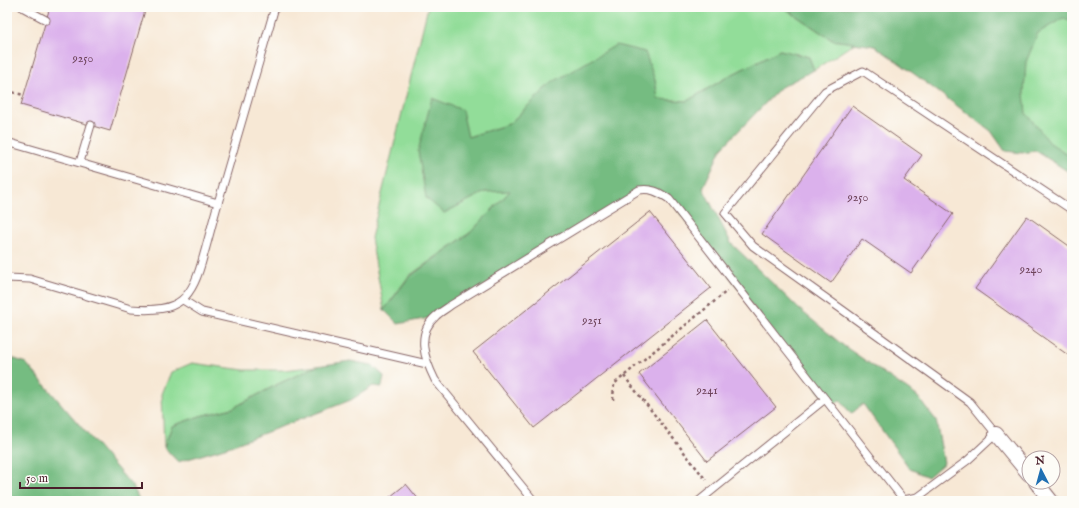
<svg xmlns="http://www.w3.org/2000/svg" width="1079" height="508" font-family="'IM FELL English',serif">
<rect width="100%" height="100%" fill="#fdfcf7"/>
<filter id="ink" filterUnits="userSpaceOnUse"><feTurbulence type="fractalNoise" baseFrequency=".025" numOctaves="2"/><feDisplacementMap in="SourceGraphic" scale="8" xChannelSelector="R" yChannelSelector="G"/><feConvolveMatrix kernelMatrix="1 2 1 2 8 2 1 2 1" color-interpolation-filters="sRGB"/></filter>
<filter id="wash" filterUnits="userSpaceOnUse"><feTurbulence type="fractalNoise" baseFrequency=".012" numOctaves="4" result="noise"/><feDisplacementMap in="SourceGraphic" scale="16" xChannelSelector="R" yChannelSelector="G"/><feGaussianBlur stdDeviation="0.9" result="paint"/><feColorMatrix in="noise" values="0 0 0 0 0 0 0 0 0 0 0 0 0 0 0 0 0 1.4 0 .05"/><feComposite in="paint" operator="in"/></filter>
<g filter="url(#wash)">
<rect width="100%" height="100%" fill="#f7e8d5"/>
<!-- green -->
<g fill="#92dd99" stroke="#6e7e62">
<polygon points="428,7 783,7 832,40 855,43 814,70 809,57 780,50 729,76 687,101 658,99 655,80 553,82 509,124 468,137 444,213 485,192 511,190 471,232 409,276 384,310 371,238"/>
<polygon points="1072,7 1072,168 875,30"/>
<polygon points="192,363 244,370 285,370 317,366 278,384 233,408 200,416 172,426 164,447 162,394 171,372"/>
</g>
<!-- forest -->
<g fill="#75bc81" stroke="#606e56">
<polygon points="783,7 1072,7 1072,21 1063,18 1038,33 1026,62 1024,93 1026,113 1050,143 1072,157 1072,174 1036,151 1022,153 1005,151 991,131 902,65 875,46 832,40"/>
<polygon points="616,45 645,52 655,80 658,99 687,101 729,76 780,50 809,57 814,70 781,87 721,149 703,188 731,243 799,309 844,346 917,396 936,420 944,463 928,477 910,469 863,404 851,414 840,400 831,407 669,199 639,190 434,317 398,324 384,310 409,277 471,232 510,191 485,192 444,213 426,198 418,151 432,98 462,110 468,137 509,124 553,82"/>
<polygon points="7,356 26,363 133,487 140,501 7,501"/>
<polygon points="350,361 372,365 384,376 382,387 373,386 351,400 228,447 178,462 164,447 172,426 200,416 233,408 278,384 317,366"/>
</g>
<g id="blocks">
<!-- building -->
<g fill="#dbb1ec">
<polygon points="50,7 146,7 110,131 21,105"/>
<polygon points="852,106 922,155 904,180 953,214 911,273 862,239 831,283 762,234"/>
<polygon points="650,212 711,288 534,428 473,352"/>
<polygon points="1027,216 1072,248 1072,349 1068,355 975,289"/>
<polygon points="707,320 776,407 707,461 639,374"/>
<polygon points="406,484 420,501 385,501"/>
</g>
</g>
</g>
<g filter="url(#ink)">
<use href="#blocks" fill-opacity="0" stroke="#876566" stroke-width="1"/>
<g fill="none" stroke-linecap="round" stroke-linejoin="round">
<!-- lane casing -->
<g stroke="#876566" stroke-width="9">
<g id="lane">
<polyline points="22,7 46,20"/>
<polyline points="7,142 218,203 275,7"/>
<polyline points="80,162 91,125"/>
<path d="M7,278l23,1 101,30c49,4 61,-9 73,-55 5,-17 9,-34 14,-51"/>
<polyline points="183,300 202,312 427,364"/>
<path d="M534,501l-99,-121c-10,-20 -20,-46 1,-64 4,-4 10,-7 15,-11l188,-115c12,-2 20,2 30,9l235,301 14,-3 50,-37 28,-26 -26,-32 -126,-91 -91,-65 -28,-33 100,-122 38,-20 209,139"/>
<polyline points="699,501 825,399"/>
</g>
</g>
<!-- street casing -->
<g stroke="#876566" stroke-width="16">
<g id="street">
<polyline points="996,434 1029,474"/>
<polyline points="1036,482 1051,501"/>
</g>
</g>
<!-- path -->
<g stroke="#876566" stroke-width="2.5" stroke-dasharray="3 3" stroke-linecap="butt">
<polyline points="7,91 24,95"/>
<polyline points="624,376 706,480"/>
<polyline points="613,400 614,384 727,291"/>
<polyline points="7,496 20,501"/>
</g>
<!-- lane -->
<use href="#lane" stroke="#fff" stroke-width="7"/>
<!-- street -->
<use href="#street" stroke="#fff" stroke-width="14"/>
</g>
</g>
<g text-anchor="middle" stroke-width="4" stroke-linejoin="round" paint-order="stroke">
<!-- number labels -->
<g font-size="12" fill="#6e445b">
<text x="83" y="62">9250</text>
<text x="858" y="201">9250</text>
<text x="1031" y="273">9240</text>
<text x="592" y="324">9251</text>
<text x="707" y="394">9241</text>
</g>
</g>
<!-- margin -->
<rect width="1079" height="508" fill="none" stroke="#fdfcf7" stroke-width="24"/>
<!-- north arrow -->
<g transform="translate(1041 470) rotate(354)"><circle r="19" fill="#fdfcf7" stroke="#b5a4a5"/>
<path d="M0-3L7 15L0 10L-7 15Z" fill="#1f6fb2"/>
<text y="-6" font-size="11" font-weight="bold" text-anchor="middle" fill="#4a1f2b">N</text>
</g>
<!-- scale -->
<path d="M20 482v6h122v-6" fill="none" stroke="#4a1f2b" stroke-width="2"/>
<text x="26" y="482" font-size="12" fill="#4a1f2b" stroke="#fdfcf7" stroke-width="3" paint-order="stroke">50 m</text>
</svg>
